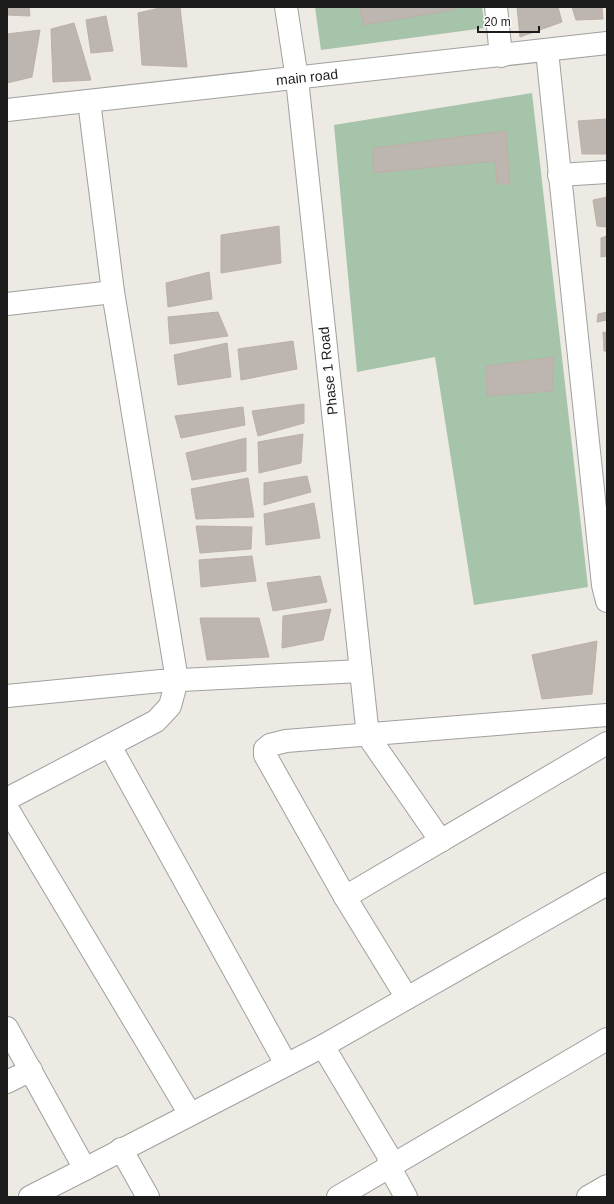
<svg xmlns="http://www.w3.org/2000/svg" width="614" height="1204" font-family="Helvetica,sans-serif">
<rect width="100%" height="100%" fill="#ede9e3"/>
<!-- cemetery -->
<g fill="#a6c4aa">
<polygon points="315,7 482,7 485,28 321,50"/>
<polygon points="532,93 588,587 474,605 435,357 357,372 334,125"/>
</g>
<!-- building -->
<g fill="#bdb5b0" stroke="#bdb0a6">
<polygon points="7,7 29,7 30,16 7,15"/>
<polygon points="164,7 180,7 187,67 142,65 138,13"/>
<polygon points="359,7 455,7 454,10 364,25"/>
<polygon points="517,7 558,7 562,22 520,37"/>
<polygon points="572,7 602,7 603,19 576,20"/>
<polygon points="106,16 113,51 91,53 86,20"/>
<polygon points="74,23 91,80 53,82 51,29"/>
<polygon points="40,30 32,77 7,83 7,34"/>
<polygon points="607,119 607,154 582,154 578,121"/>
<polygon points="506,131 510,184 497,184 495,161 373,173 373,148"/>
<polygon points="607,197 607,227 597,226 593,200"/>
<polygon points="279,226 281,263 221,273 221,235"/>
<polygon points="607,236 607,256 601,257 601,238"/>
<polygon points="209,272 212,299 168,307 166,283"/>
<polygon points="218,312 228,336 170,344 168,317"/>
<polygon points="607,312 607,320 597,322 598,314"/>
<polygon points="603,332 607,333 607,351 604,351"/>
<polygon points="293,341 297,369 241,380 238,349"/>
<polygon points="227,343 231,377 178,385 174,355"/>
<polygon points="554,357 552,391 487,396 486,366"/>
<polygon points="304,404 304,423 258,436 252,411"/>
<polygon points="243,407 245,425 181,438 175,416"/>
<polygon points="303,434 301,463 259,473 258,442"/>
<polygon points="246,438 246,471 192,480 186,453"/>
<polygon points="307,476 311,492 264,505 264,483"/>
<polygon points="248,478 254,517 196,519 191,489"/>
<polygon points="314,503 320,538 266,545 264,514"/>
<polygon points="196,526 252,527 251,549 200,553"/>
<polygon points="252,556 256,581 201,587 199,560"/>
<polygon points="320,576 327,602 273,611 267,583"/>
<polygon points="331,609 323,640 282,648 283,616"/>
<polygon points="200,618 259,618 269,657 207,660"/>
<polygon points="597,641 592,694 542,699 532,655"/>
</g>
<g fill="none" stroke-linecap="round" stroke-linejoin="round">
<!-- street casing -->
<g stroke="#a0a0a0" stroke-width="24">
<g id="street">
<polyline points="286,7 297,79 368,736 441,841"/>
<polyline points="496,7 501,56"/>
<polyline points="547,51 603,585 607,601"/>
<polyline points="7,110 607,43"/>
<polyline points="559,175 607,172"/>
<polyline points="7,304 113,292"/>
<polyline points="7,696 161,681 361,671"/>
<polyline points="110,746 286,1064"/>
<polyline points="7,799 156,721 170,706 177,680 113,292 89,101"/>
<polyline points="7,808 190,1114"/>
<polyline points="345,897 265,755 265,749 270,745 286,741 607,715"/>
<polyline points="407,998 345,897 607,743"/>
<polyline points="7,1028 85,1169 323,1046 607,884"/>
<polyline points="323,1046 388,1155 389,1166 406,1197"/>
<polyline points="7,1082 31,1070"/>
<polyline points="121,1149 148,1197"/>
<polyline points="30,1197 85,1169"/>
<polyline points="338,1197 607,1039"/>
<polyline points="588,1197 607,1186"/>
</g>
</g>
<!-- street -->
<use href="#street" stroke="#fff" stroke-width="22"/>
</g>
<g text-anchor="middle" stroke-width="3.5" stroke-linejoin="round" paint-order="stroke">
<!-- street labels -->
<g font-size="14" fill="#1c1c1c" stroke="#fff">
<text transform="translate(307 77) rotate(-6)" y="5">main road</text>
<text transform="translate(328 371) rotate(-96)" y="5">Phase 1 Road</text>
</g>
</g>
<!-- border -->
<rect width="614" height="1204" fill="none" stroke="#1c1c1c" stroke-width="16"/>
<!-- scale -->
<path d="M478 26v6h61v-6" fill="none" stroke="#1c1c1c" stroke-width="2"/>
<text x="484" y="26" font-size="12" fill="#1c1c1c" stroke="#ffffff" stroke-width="3" paint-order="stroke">20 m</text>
</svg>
